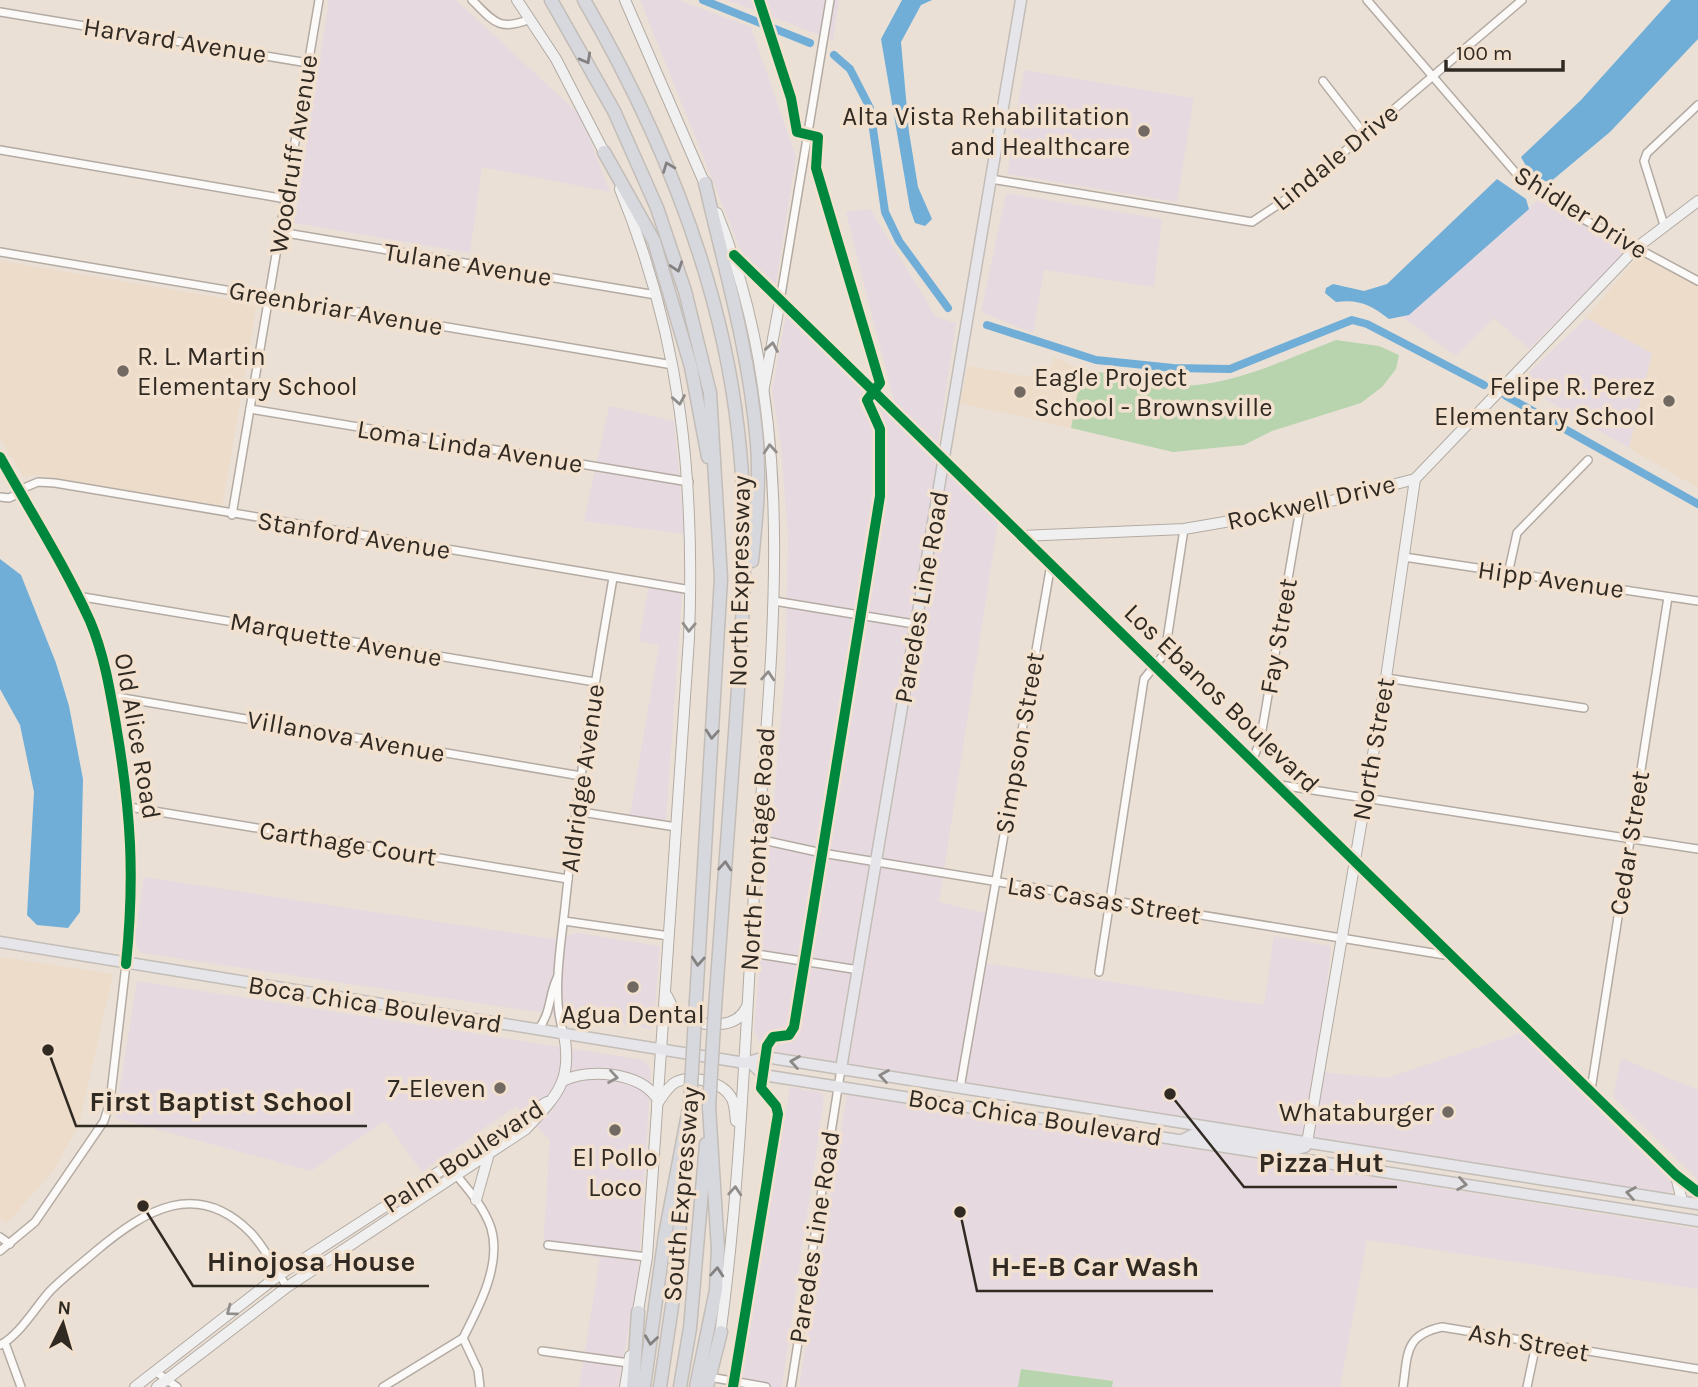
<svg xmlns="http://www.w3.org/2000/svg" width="1698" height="1387" font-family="Karla,sans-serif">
<rect width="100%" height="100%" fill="#eae0d6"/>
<!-- commercial -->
<g fill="#e6dae0">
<polygon points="329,0 456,0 581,116 610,192 482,167 470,253 294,223"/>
<polygon points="640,0 678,0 751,27 796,157 776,284 743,256"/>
<polygon points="727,0 839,0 833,40"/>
<polygon points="1024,70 1194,98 1177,202 1007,174"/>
<polygon points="1006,193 1162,219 1154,287 1044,270 1033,333 981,312"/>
<polygon points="1538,200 1615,241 1625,253 1529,349 1494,318 1456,356 1402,317"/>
<polygon points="870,209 936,317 956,323 938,444 894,402 846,212"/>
<polygon points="786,314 998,522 939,902 986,913 979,962 1264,1005 1274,936 1331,946 1318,1072 1387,1078 1520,1033 1678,1188 1668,1193 961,1082 778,1052 761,1046 754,1030 785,673 788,537 781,446 772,391"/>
<polygon points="1586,318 1653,353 1629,448 1518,383"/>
<polygon points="609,406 674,421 685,534 584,521"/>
<polygon points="650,578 683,583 666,820 630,815 659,645 639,641"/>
<polygon points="144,877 553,939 578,933 660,946 653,1029 142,953 137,948 135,938"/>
<polygon points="137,981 644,1060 651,1070 638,1278 618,1387 579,1387 600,1258 543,1247 550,1140 516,1106 422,1172 385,1121 311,1171 115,1118"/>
<polygon points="1621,1058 1698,1090 1698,1179 1613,1097"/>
<polygon points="790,1087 822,1093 824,1100 782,1387 739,1387"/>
<polygon points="847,1094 1698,1229 1698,1289 1367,1240 1340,1387 1112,1387 1113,1381 1021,1369 1018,1387 799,1387"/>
</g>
<!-- built -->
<g fill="#eddcca">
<polygon points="1639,255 1698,287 1698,488 1629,448 1652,353 1586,318"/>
<polygon points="0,261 257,304 222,508 34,475 24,478 0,439"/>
<polygon points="1054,357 1082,370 1071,428 960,403 968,366 1047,380"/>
<polygon points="0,957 113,974 79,1125 53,1171 7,1223 0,1219"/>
</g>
<!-- green -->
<g fill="#b7d4ae">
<path d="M1336,340l43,6 20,9 -3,14 -14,18 -21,16 -89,28 -28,14 -71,7 -102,-24 11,-58c34,2 66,17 100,16 54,-2 105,-27 154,-46z"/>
<polygon points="1021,1369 1113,1381 1112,1387 1018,1387"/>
</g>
<!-- water -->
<g fill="#70aed8">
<polygon points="902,0 932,0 921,5 901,42 909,132 918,187 932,219 925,226 915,223 910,209 881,39"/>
<polygon points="1671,0 1698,0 1698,39 1610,132 1549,183 1530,173 1521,157 1581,100"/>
<path d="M1497,179l29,20 3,10 -120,106 -20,4c-18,-14 -30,-20 -53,-17l-11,-9 1,-5 7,-4 31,7 23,-7z"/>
<polygon points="0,559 21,575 56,663 69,706 83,779 80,912 68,928 37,925 27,915 34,792 20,725 0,689"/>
</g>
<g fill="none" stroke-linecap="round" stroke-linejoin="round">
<!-- canal -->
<g stroke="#70aed8" stroke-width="8">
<polyline points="703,0 810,43"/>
<polyline points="834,55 850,69 870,108 885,212 899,241 948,308"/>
<polyline points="987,325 1096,360 1173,368 1230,369 1352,320 1367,324 1484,385"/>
<polyline points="1506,396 1698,504"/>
</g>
<!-- street casing -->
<g stroke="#b3aba3" stroke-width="10">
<g id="street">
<path d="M472,0c21,21 27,32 58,19"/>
<polyline points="1367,0 1521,179 1583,219 1698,281"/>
<polyline points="0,12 308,63"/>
<polyline points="1323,81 1365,135"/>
<polyline points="0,150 286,199"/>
<polyline points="991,179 1252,222 1297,192 1522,0"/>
<polyline points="1664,225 1644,161 1647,153 1698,105"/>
<polyline points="280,232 656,295"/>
<polyline points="0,252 673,365"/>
<polyline points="780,301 830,0"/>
<polyline points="250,409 689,482"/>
<polyline points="19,490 38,482 55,483 691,590"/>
<polyline points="0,497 9,498 20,493"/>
<polyline points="232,515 319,0"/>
<polyline points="1404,557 1698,601"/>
<polyline points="1508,574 1517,533 1588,460"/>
<polyline points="77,596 595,682"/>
<polyline points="774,601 914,624"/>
<polyline points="1386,678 1584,708"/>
<polyline points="111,696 581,776"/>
<polyline points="1252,761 1260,742 1300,509"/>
<polyline points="1280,785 1698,849"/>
<polyline points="129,807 568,879"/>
<polyline points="575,811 676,827"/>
<polyline points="758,839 822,853 1451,956"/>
<polyline points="564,921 669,936"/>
<polyline points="751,953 859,970"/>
<polyline points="1099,972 1144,679 1165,653 1184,529"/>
<path d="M538,1030c14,-19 10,-33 19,-52"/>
<path d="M564,1034c-13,-34 -3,-90 1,-127 11,-110 29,-219 48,-329"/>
<polyline points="960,1088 1051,564"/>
<polyline points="1591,1090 1668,597"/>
<path d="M448,1165c15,19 35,39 43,63 11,36 -12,79 -28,110l15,32 2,17"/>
<polyline points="0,1237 10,1244"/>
<polyline points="548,1245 647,1257"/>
<polyline points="0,1251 35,1222 104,1121 110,1102 126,964"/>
<polyline points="5,1343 21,1387"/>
<path d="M0,1345c20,-10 36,-39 51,-55 14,-14 30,-26 45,-39 49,-41 101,-73 155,-18 14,15 25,37 36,54"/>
<polyline points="542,1351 629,1363"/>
<polyline points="155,1371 177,1387"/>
<polyline points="715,1378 766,1387"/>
<polyline points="383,1387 463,1338"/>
<polyline points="791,1387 841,1069"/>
<path d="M1403,1387c5,-33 1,-52 39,-60l256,42"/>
<polyline points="1527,1387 1536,1344"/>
</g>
</g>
<!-- secondary casing -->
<g stroke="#b3aba3" stroke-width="12">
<g id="secondary">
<polyline points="517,0 556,59 606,156"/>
<polyline points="625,0 707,189"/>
<path d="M620,189c61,150 75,289 69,449l-42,619 -10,60"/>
<path d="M717,213c88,216 52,454 37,681 -9,147 -14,295 -34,442"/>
<polyline points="735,256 1676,1175 1698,1192"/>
<polyline points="764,387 780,301"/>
<path d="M0,457c30,54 64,107 90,164 14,33 20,69 26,104 15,87 19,151 10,239"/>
<polyline points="1021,536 1184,529 1300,509 1415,479 1636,248 1698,201"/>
<path d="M667,996l10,20c20,9 58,16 69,-8"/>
<path d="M565,1080c25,-12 74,-7 91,17"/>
<path d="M657,1104c5,-7 11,-18 19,-22 16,-8 48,0 56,17 3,6 3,15 4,22"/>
<polyline points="1307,1143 1386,678 1415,479"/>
<polyline points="1676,1176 1682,1201"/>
<polyline points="476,1200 488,1157"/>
<polyline points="135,1387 279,1275 547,1102"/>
<path d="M157,1387l130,-100 239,-158c30,-33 47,-47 38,-95"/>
<polyline points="625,1387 630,1356"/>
</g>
</g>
<!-- primary casing -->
<g stroke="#c3bdb8" stroke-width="13">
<g id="primary">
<polyline points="0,942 745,1063 765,1057 1698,1204"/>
<polyline points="751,1063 763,1075 1698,1221"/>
<polyline points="841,1069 1021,0"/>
<polyline points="1182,1140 1194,1134 1293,1150 1305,1147 1307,1143"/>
</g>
</g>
<!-- highway casing -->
<g stroke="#c3bdb8" stroke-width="15">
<g id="highway">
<polyline points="551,0 614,111 657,208 685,291 710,393 721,578 696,1001"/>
<path d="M584,0c77,133 137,277 154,431 12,101 4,201 -3,302 -7,91 -13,183 -20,275"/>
<polyline points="604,152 654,241 691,367 708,457"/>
<path d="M705,183c20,86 45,172 52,261 3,39 -1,78 -5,117"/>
<polyline points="633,1387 638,1312"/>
<polyline points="644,1387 665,1235 690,1103"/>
<polyline points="660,1387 675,1286 684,1173"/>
<polyline points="680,1387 690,1328 706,1144"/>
<polyline points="696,1387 716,1290 718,1249 709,1107"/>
<polyline points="707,1387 721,1332"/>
</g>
</g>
<!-- street -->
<use href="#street" stroke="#fcfaf9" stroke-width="7"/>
<!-- secondary -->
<use href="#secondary" stroke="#f1f0f1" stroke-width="10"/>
<!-- primary -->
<use href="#primary" stroke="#e6e5e9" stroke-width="10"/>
<!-- highway -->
<use href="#highway" stroke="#d7d8de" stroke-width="12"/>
<!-- highway-bridge casing -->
<g stroke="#c3bdb8" stroke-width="15" stroke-linecap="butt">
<g id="highway-bridge">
<polyline points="690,1103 696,1001"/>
<polyline points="709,1107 715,1008"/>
</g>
</g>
<!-- highway-bridge -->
<use href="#highway-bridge" stroke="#d7d8de" stroke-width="12"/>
<!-- cycleway casing -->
<g stroke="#f2e1ce" stroke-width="15">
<g id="cycleway">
<polyline points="734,255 1676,1175 1698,1192"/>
<path d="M0,457c30,54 64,107 90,164 14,33 20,69 26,104 15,87 19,151 10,239"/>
<polyline points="733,1387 778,1114 776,1106 761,1088 767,1046 773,1037 789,1035 794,1027 880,496 880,429 867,400 880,383 816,168 818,137 797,132 791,98 759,0"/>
</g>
</g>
<!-- cycleway -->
<use href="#cycleway" stroke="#00873e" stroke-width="10"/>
</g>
<!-- one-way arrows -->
<defs><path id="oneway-chevron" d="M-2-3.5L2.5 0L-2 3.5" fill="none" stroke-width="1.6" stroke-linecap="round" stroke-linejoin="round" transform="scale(1.75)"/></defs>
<g stroke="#848180">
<use href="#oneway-chevron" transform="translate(586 59) rotate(61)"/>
<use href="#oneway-chevron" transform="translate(668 167) rotate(-111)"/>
<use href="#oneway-chevron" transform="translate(677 267) rotate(72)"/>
<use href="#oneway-chevron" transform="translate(712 734) rotate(94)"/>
<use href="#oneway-chevron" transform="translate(725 866) rotate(-86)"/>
<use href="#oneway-chevron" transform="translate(698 961) rotate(94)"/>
<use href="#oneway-chevron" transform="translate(717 1272) rotate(-86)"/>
<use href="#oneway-chevron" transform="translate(651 1340) rotate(98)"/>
</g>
<g stroke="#918d8a">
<use href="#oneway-chevron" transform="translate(772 347) rotate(-80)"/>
<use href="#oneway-chevron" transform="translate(679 400) rotate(80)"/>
<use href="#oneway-chevron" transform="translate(770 449) rotate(-94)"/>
<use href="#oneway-chevron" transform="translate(689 627) rotate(92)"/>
<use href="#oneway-chevron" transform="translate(768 676) rotate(-86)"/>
<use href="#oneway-chevron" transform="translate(613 1077) rotate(9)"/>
<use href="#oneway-chevron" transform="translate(735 1191) rotate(-86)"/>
<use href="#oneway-chevron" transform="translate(231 1311) rotate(143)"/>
</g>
<g stroke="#8c8886">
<use href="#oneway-chevron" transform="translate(795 1062) rotate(-171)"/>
<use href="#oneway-chevron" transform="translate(884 1076) rotate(-171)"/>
<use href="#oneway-chevron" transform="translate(1462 1184) rotate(9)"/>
<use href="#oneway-chevron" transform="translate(1631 1193) rotate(-171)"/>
</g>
<!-- markers -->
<g fill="#726a62" stroke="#f2e1ce" stroke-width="2.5">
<circle cx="1144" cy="131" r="7"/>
<circle cx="123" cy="371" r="7"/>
<circle cx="1020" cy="392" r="7"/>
<circle cx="1669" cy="401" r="7"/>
<circle cx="633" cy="987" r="7"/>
<circle cx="500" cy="1088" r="7"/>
<circle cx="1448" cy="1112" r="7"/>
<circle cx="615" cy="1130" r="7"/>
</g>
<g text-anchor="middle" stroke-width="7" stroke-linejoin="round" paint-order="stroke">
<!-- street labels -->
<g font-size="26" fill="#312a23" stroke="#f2e1ce">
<text transform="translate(175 40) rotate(9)" y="9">Harvard Avenue</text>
<text transform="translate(293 154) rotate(-81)" y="9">Woodruff Avenue</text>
<text transform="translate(1335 157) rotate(-39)" y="9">Lindale Drive</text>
<text transform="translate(1581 212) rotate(32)" y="9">Shidler Drive</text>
<text transform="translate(468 264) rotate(9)" y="9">Tulane Avenue</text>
<text transform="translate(336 308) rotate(10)" y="9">Greenbriar Avenue</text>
<text transform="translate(470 446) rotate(9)" y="9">Loma Linda Avenue</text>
<text transform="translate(1311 502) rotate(-13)" y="9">Rockwell Drive</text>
<text transform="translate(354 535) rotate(9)" y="9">Stanford Avenue</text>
<text transform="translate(1551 579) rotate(8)" y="9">Hipp Avenue</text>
<text transform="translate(739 581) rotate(-89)" y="9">North Expressway</text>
<text transform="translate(921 597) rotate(-80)" y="9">Paredes Line Road</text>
<text transform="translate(1278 636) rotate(-80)" y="9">Fay Street</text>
<text transform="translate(336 639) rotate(10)" y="9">Marquette Avenue</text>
<text transform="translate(1222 698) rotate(44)" y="9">Los Ebanos Boulevard</text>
<text transform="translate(138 736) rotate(80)" y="9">Old Alice Road</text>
<text transform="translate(346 736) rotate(10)" y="9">Villanova Avenue</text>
<text transform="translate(1019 743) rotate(-80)" y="9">Simpson Street</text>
<text transform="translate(1373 749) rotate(-80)" y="9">North Street</text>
<text transform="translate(582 778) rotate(-82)" y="9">Aldridge Avenue</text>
<text transform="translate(348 843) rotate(9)" y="9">Carthage Court</text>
<text transform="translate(1629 843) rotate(-81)" y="9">Cedar Street</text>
<text transform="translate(757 849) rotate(-86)" y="9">North Frontage Road</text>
<text transform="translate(1104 900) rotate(9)" y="9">Las Casas Street</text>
<text transform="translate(375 1004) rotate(9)" y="9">Boca Chica Boulevard</text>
<text transform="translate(1035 1117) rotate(9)" y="9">Boca Chica Boulevard</text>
<text transform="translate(463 1156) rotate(-33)" y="9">Palm Boulevard</text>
<text transform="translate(681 1194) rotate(-85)" y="9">South Expressway</text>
<text transform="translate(814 1237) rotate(-81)" y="9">Paredes Line Road</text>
<text transform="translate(1529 1342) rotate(10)" y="9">Ash Street</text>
</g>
<!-- poi labels -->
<g font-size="26" fill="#312a23" stroke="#f2e1ce" text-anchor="end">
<text x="1130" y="125">Alta Vista Rehabilitation<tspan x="1130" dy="30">and Healthcare</tspan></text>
<text x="137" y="365" text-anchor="start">R. L. Martin<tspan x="137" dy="30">Elementary School</tspan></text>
<text x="1034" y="386" text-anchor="start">Eagle Project<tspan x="1034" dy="30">School - Brownsville</tspan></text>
<text x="1655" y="395">Felipe R. Perez<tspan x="1655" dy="30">Elementary School</tspan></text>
<text x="633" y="1023" text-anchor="middle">Agua Dental</text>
<text x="486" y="1097">7-Eleven</text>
<text x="1434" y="1121">Whataburger</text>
<text x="615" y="1166" text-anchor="middle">El Pollo<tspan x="615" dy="30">Loco</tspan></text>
</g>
</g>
<!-- callouts -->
<path fill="none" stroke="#312a23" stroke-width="2.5" d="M48 1050L76 1126H367M1170 1094L1244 1187H1397M143 1206L193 1286H429M960 1212L977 1291H1213"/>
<g fill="#312a23" stroke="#f2e1ce" stroke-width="2.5">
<circle cx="48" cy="1050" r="7"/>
<circle cx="1170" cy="1094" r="7"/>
<circle cx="143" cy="1206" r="7"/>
<circle cx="960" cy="1212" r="7"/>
</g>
<g font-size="28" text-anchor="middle" font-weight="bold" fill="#312a23" stroke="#f2e1ce" stroke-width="7" stroke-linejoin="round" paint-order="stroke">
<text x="221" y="1111">First Baptist School</text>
<text x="1321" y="1172">Pizza Hut</text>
<text x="311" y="1271">Hinojosa House</text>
<text x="1095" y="1276">H-E-B Car Wash</text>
</g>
<!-- north arrow -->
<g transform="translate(63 1324) rotate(5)" stroke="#f2e1ce" stroke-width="5" paint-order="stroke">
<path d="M0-5L12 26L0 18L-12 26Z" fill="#312a23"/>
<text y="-10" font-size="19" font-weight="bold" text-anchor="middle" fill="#312a23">N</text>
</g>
<!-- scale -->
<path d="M1446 60v10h117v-10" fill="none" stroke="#312a23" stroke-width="3.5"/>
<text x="1456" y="60" font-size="21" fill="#312a23" stroke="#f2e1ce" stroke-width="5" paint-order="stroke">100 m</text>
</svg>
